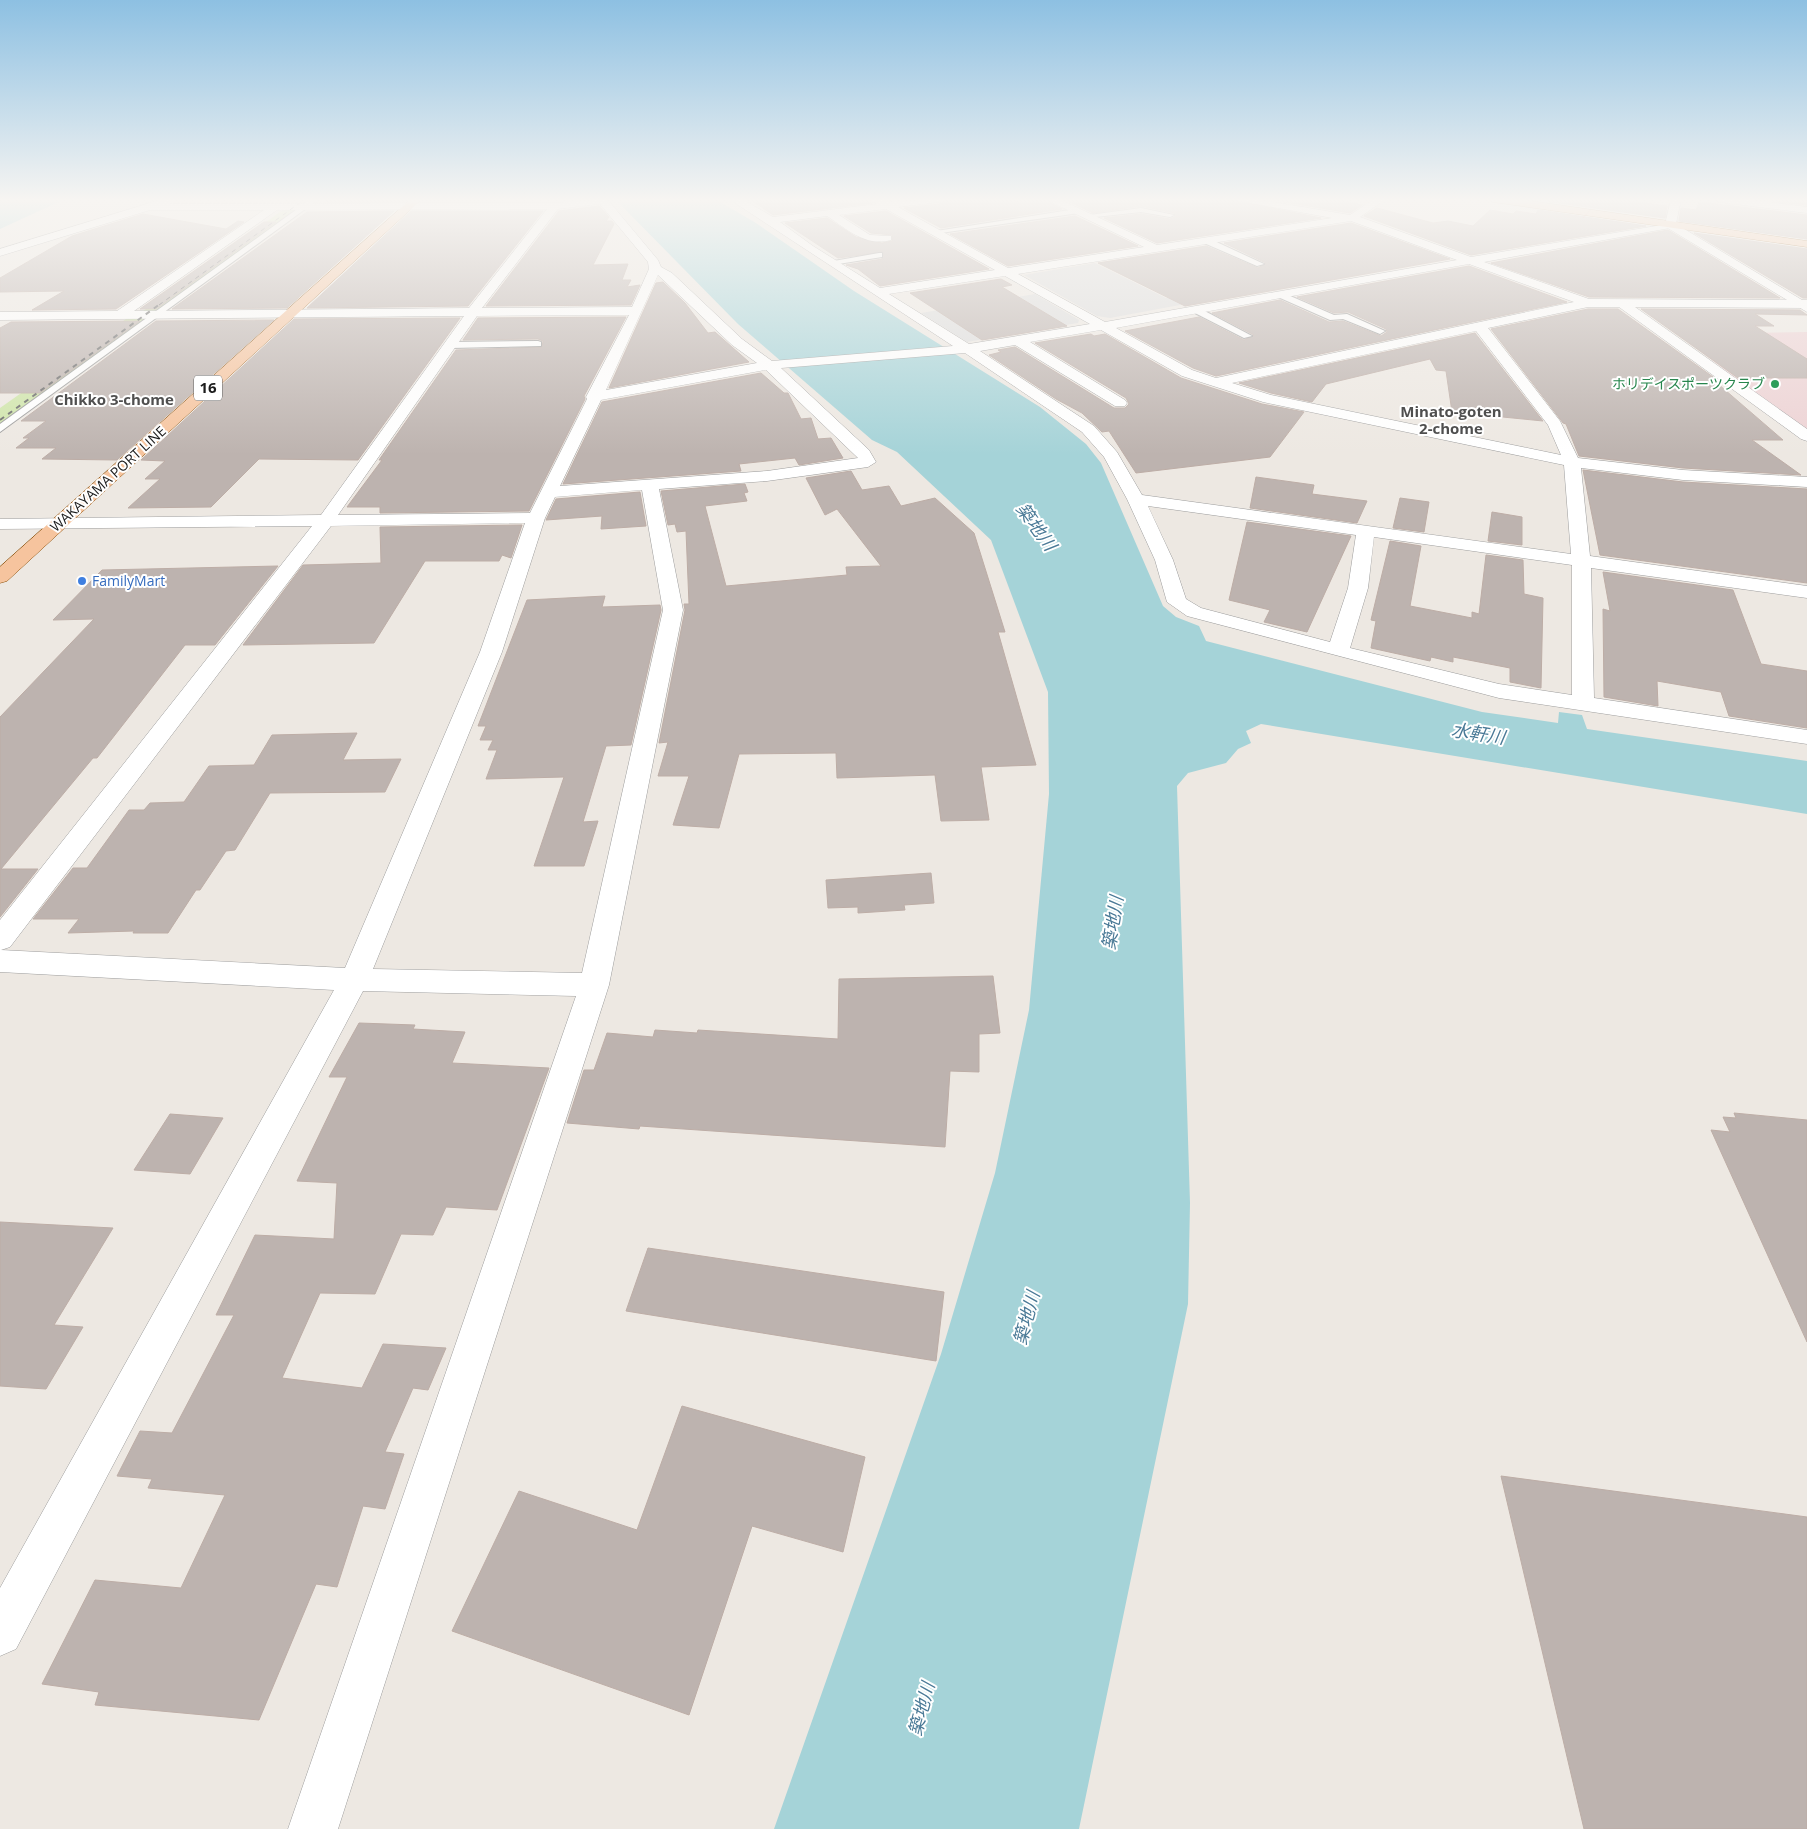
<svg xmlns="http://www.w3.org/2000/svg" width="1807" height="1829" font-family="'Open Sans','Noto Sans JP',sans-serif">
<rect width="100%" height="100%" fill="#ede8e2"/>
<!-- commercial -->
<polygon fill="#edd2d4" points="1807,332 1807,433 1678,334"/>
<!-- grass -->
<g fill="#cfe5aa">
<polygon points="284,209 296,209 157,311 143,311"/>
<polygon points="126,319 148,319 0,425 0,408"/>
</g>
<!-- parking -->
<g fill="#dcdcdc">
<polygon points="1095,263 1166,298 1226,288 1239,294 1110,318 1097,316 1024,275"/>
<polygon points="1035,294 1079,320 1078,323 967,342 921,313"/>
</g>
<!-- water -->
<g fill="#a5d3d8">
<polygon points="0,199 65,199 0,229"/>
<polygon points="615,199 715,199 756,223 854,291 1040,407 1086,444 1101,463 1163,606 1176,617 1199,626 1206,641 1482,712 1558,723 1559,712 1582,715 1587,729 1807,761 1807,814 1261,724 1246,731 1251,743 1238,749 1226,763 1188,773 1177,786 1190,1203 1188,1304 1079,1829 774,1829 941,1354 995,1173 1029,1010 1049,794 1048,692 991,540 897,452 872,440 738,324"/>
</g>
<!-- building -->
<g fill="#bdb3af" stroke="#bdada6">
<polygon points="331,199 408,199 405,202 327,202"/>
<polygon points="424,199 578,199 422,201"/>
<polygon points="750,199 869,199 872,203 773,215"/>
<polygon points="946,199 1043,199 1062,209 941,228 904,208 939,204"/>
<polygon points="1064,199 1227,199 1321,218 1157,243 1104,218 1141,214 1170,219 1176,216 1174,213 1141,206 1093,213"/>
<polygon points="1268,199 1338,199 1362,205 1350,213"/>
<polygon points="1548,199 1616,199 1667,206 1665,218 1546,201"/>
<polygon points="1773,199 1807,199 1807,205 1772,201"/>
<polygon points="1699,202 1807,215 1807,239 1679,221 1681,208 1696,210"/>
<polygon points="599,206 609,217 606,221 612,221 614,224 593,265 628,264 622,280 631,280 627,287 640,285 631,305 486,306 559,211"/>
<polygon points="1377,208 1433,223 1448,221 1473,226 1490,210 1513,214 1516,211 1536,214 1538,210 1646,226 1471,255 1364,216"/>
<polygon points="394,211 287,308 172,309 307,212"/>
<polygon points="411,211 543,211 468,306 307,308"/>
<polygon points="886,211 989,269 880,286 858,269 846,265 882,259 883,252 838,258 785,223 827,218 856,237 882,243 892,241 892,235 871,233 844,216"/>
<polygon points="143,214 226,229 238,221 244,222 116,309 32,310 64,291 0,292 0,278 72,236"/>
<polygon points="1075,216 1138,246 1008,266 950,234"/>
<polygon points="264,222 276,222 156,309 140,309"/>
<polygon points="1351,223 1450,259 1185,306 1098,263 1206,246 1258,268 1266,263 1224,243"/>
<polygon points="1668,230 1780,298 1589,297 1491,263"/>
<polygon points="1694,233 1807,249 1807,298 1803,298"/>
<polygon points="1469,266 1567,302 1216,376 1193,368 1125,331 1199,317 1244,340 1254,335 1212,313 1280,300 1329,322 1343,321 1381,336 1387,332 1386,329 1348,312 1334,313 1297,297"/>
<polygon points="1001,279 1012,285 1002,287 1067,326 982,340 910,293"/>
<polygon points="663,282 685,303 708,333 715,332 749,362 609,388 656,283"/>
<polygon points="1588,309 1618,309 1713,377 1710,377 1783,440 1752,440 1801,475 1683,468 1579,456 1566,424 1563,423 1491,329"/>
<polygon points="1641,309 1800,310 1807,315 1755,314 1774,326 1755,326 1807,359 1807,378 1738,378"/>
<polygon points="626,317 584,396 585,399 529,511 380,513 380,507 347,507 382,460 379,460 456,350 542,347 543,341 538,339 463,340 478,318"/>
<polygon points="460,318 358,460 259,459 211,507 128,508 160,479 145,479 165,461 141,460 294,319"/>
<polygon points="274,320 117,460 42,459 56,448 16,448 29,438 23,438 46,421 21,421 156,321"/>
<polygon points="140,321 40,393 0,393 0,328 11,322"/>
<polygon points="1475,333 1543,421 1452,412 1446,371 1436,370 1430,359 1326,384 1312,402 1271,393 1239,383"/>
<polygon points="1091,334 1094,336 1105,334 1181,378 1262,404 1304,412 1270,457 1136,473 1109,431 1102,432 1082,413 1056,399 989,355 1001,352 998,350 1015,347 1114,408 1125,408 1129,404 1126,398 1035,343"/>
<polygon points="761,373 784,393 788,393 801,419 811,418 818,439 831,438 843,458 799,465 795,458 739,464 741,471 563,484 602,402"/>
<polygon points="1583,470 1683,482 1807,489 1807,583 1600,555"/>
<polygon points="851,471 862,490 889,486 901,506 935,498 974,533 1005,632 998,632 1036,765 981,767 989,820 941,821 935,775 837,778 836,753 739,754 719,828 673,825 689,776 658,776 668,742 659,743 685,610 684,604 689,604 686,531 677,532 675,524 668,525 661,491 745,484 748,492 744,493 747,501 705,506 726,586 847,575 846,567 881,566 837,509 825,515 806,478"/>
<polygon points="1256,477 1314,485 1312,494 1367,501 1357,523 1250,508"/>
<polygon points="640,492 646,526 601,529 602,516 546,520 556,499"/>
<polygon points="1400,498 1429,502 1424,532 1393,528"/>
<polygon points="1492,512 1522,517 1522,545 1488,541"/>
<polygon points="1247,522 1351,536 1307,632 1264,622 1270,610 1229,600"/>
<polygon points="522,525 511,558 502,555 499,561 425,561 374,643 243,645 303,565 381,563 380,527"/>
<polygon points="1390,541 1421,546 1410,606 1472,618 1472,612 1479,614 1486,555 1523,560 1524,594 1543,598 1541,688 1510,682 1510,668 1453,657 1453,662 1431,657 1430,661 1371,648 1376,621 1371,620"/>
<polygon points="278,566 215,645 185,645 97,758 93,758 1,869 38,869 0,917 0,717 94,619 53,620 102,570"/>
<polygon points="1603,572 1733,590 1761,664 1807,671 1807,728 1729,716 1721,692 1657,681 1658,706 1604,697 1603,609 1610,611"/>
<polygon points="605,596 602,607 660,605 661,610 631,745 606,746 583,822 598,821 584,866 534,866 564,777 486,779 497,750 488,750 493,740 480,740 486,726 478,726 527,600"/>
<polygon points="357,733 343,760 401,759 385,792 270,793 235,850 226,851 200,890 196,890 168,933 133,933 134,931 68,933 79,919 33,919 73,868 87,868 129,810 144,810 150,803 184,802 209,766 254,765 272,735"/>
<polygon points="931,873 934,903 904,905 905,910 858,913 858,907 828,908 826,880"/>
<polygon points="993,976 1000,1033 979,1034 979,1072 950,1071 945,1147 640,1126 639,1129 567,1123 584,1070 594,1070 607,1033 653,1037 655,1030 697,1033 698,1030 838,1039 839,979"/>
<polygon points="359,1023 415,1025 413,1029 465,1032 452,1063 549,1068 497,1210 446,1207 433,1235 401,1234 375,1294 320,1293 282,1378 362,1388 383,1344 446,1348 428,1390 413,1388 385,1452 404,1454 385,1509 363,1506 337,1587 316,1584 259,1720 95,1705 99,1692 42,1684 95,1580 181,1588 225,1495 148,1488 152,1479 117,1476 140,1431 172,1433 234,1315 216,1315 255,1235 334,1239 337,1183 297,1181 347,1077 329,1077"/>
<polygon points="1734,1113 1807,1120 1807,1342 1711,1130 1730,1132 1723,1117 1736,1118"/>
<polygon points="170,1114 223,1118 190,1174 134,1170"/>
<polygon points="0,1222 113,1228 54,1325 83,1327 46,1389 0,1386"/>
<polygon points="648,1248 944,1292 936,1361 626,1311"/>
<polygon points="682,1406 865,1457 843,1552 752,1526 689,1715 452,1631 519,1491 637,1530"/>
<polygon points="1501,1476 1807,1517 1807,1829 1584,1829"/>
</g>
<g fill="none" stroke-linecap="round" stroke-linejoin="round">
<!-- service casing -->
<g stroke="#9d9d9d" stroke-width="2">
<g id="service">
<polygon points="311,199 319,199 0,432 0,424"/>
<polygon points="1141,208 1174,215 1170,217 1141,212 1086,218 1082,216"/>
<polygon points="1076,209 1079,209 1079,213 934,234 930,232"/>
<polygon points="1204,239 1210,239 1264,264 1257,266 1204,243"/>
<polygon points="879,253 882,253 882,257 832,265 828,262"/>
<polygon points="1281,292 1334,315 1347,314 1385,331 1380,334 1343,319 1330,320 1278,297 1278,293"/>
<polygon points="1193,308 1199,308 1252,336 1244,338 1193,312"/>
<polygon points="538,341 541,342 541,346 450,348 445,345 450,342"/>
</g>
</g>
<!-- minor casing -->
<g stroke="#9d9d9d" stroke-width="1">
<g id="minor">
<path d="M163,199h9l1,2 -4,3 386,-1 52,-4 51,61 3,7 11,6 70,66 30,22 181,-15 -224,-147h13l31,18 104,-13 -6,-5h13l5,3 55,-3 -5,3 -41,5 110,61 136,-21 -99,-48h14l98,46 175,-27 -103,-19h26l95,16 24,-16h12l-26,18 111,40 203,-34 1,2 -5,3 -186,34 105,37 218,1v8l-172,-1 172,122v12l-6,-2 -182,-132h-31l-100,21 72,93 18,37 105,12 124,7v10l-124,-7 -102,-12 9,88 217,30v12l-216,-30 3,130 213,32v14l-308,-46 -312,-82 -20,-14 -12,-42 -28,-61 -23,-42 -22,-25 -117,-79 -184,15 88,82 7,12 -8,5 -101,14 -108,8 24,121 -74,375 -271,844h-50l288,-833 -213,-5 -347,658 -16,7v-68l334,-598 -334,-18v-52l312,-394 -312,3v-10l321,-4 143,-199 -464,4v-8l117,-1 147,-101h-114l-150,46v-7zM600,204l48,58 1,7 -17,38 -150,1 76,-99zM547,209l-78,99 -335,3 143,-101zM886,209l109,61 -115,18 -67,-42 -33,-24 47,-6c20,13 38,31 64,24v-4l-21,-1 -31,-20zM1351,221l106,39 -352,62 -87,-48zM1469,264l105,38 -358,76 -24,-8 -76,-42zM658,275l74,70 25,18 -151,27zM1005,276l85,48 -121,20 -80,-50zM629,315l-43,82 1,2 -57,114 -192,2 139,-199zM1101,330l81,46 81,26 301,63 7,89 -429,-59 -25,-43 -23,-26 -114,-75 35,-6 100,61h10l2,-3 -2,-3 -95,-58zM1476,331l72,94 13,30 -290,-60 -39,-12zM766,370l92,88 -91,13 -207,15 41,-86zM642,490l21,120 -81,363 -209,-4 129,-317 43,-134 10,-21zM1148,506l208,29 -8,53 -18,54 -129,-34 -15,-9 -13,-39zM525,523l-45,129 -135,316 -344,-18 9,-3 321,-421zM1374,537l198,28v130l-73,-11 -149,-36 18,-60z"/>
<polygon points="1714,199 1746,199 1807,207 1807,213 1719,202"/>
</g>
</g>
<!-- tertiary casing -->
<g stroke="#9d9d9d" stroke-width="1">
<polygon id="tertiary" points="1671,199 1681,199 1676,224 1807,303 1807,312 1666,227 1665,225"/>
</g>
<!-- primary casing -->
<g stroke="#8b4f09" stroke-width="1">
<g id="primary">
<polygon points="411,199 422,199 7,581 0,583 0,567"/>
<polygon points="1488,199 1517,199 1807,241 1807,247 1493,202"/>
</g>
</g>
<!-- service -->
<use href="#service" fill="#fff" fill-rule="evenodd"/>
<!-- minor -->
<use href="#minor" fill="#fff" fill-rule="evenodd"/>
<!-- tertiary -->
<use href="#tertiary" fill="#fff" fill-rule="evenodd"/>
<!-- primary -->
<use href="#primary" fill="#f6c49e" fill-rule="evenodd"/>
<!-- rail-far1 -->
<polyline stroke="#6a6a6a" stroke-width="1" stroke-dasharray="4.5 4.5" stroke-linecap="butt" points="159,305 305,199"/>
<!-- rail -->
<polyline stroke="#6a6a6a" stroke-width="2" stroke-dasharray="5 5" stroke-linecap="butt" points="0,420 160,304"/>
<!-- path-bridge -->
<polyline stroke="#f16f73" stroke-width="1" stroke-dasharray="1 1" stroke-linecap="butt" points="1583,218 1591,209"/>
</g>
<!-- sky -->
<linearGradient id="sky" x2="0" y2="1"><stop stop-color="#8dc0e2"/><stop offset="0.44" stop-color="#f7f5f2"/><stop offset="1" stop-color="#f7f5f2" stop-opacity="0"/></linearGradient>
<rect width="1807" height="455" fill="url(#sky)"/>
<!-- markers -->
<circle fill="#2e9e5b" stroke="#fff" stroke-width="2" cx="1775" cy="384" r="5"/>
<circle fill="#3f7fe0" stroke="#fff" stroke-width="2" cx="82" cy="581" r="5"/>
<g text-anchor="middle" stroke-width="4" stroke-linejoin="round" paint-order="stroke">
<!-- far-leisure labels -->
<g font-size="14" fill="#27864d" stroke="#fff" text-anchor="end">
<text x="1765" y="389">ホリデイスポーツクラブ</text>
</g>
<!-- far-street labels -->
<g font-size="14" fill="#1c1c1c" stroke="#fff">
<text transform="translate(108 479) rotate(-42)" y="5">WAKAYAMA PORT LINE</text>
</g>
<!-- far-shop labels -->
<g font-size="14" fill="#366cbe" stroke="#fff" text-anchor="start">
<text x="92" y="586">FamilyMart</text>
</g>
<!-- shield labels -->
<rect fill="#fff" stroke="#606060" stroke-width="1" x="194" y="375.5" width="28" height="25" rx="4"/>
<g font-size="15" font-weight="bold" fill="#1c1c1c">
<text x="208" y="393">16</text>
</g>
<!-- far-neighbourhood labels -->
<g font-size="15" font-weight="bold" fill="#4f4f4f" stroke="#fff">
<text x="114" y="405">Chikko 3-chome</text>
<text x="1451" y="417">Minato-goten<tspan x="1451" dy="17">2-chome</tspan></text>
</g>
<!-- water labels -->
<g font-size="18" font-style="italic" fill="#497996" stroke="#fff">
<text transform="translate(1036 527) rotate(54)" y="6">築地川</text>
<text transform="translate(1478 734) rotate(9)" y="6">水軒川</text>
<text transform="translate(1113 923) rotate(-81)" y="6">築地川</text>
<text transform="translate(1027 1318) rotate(-75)" y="6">築地川</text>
<text transform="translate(922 1709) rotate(-75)" y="6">築地川</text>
</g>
</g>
</svg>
